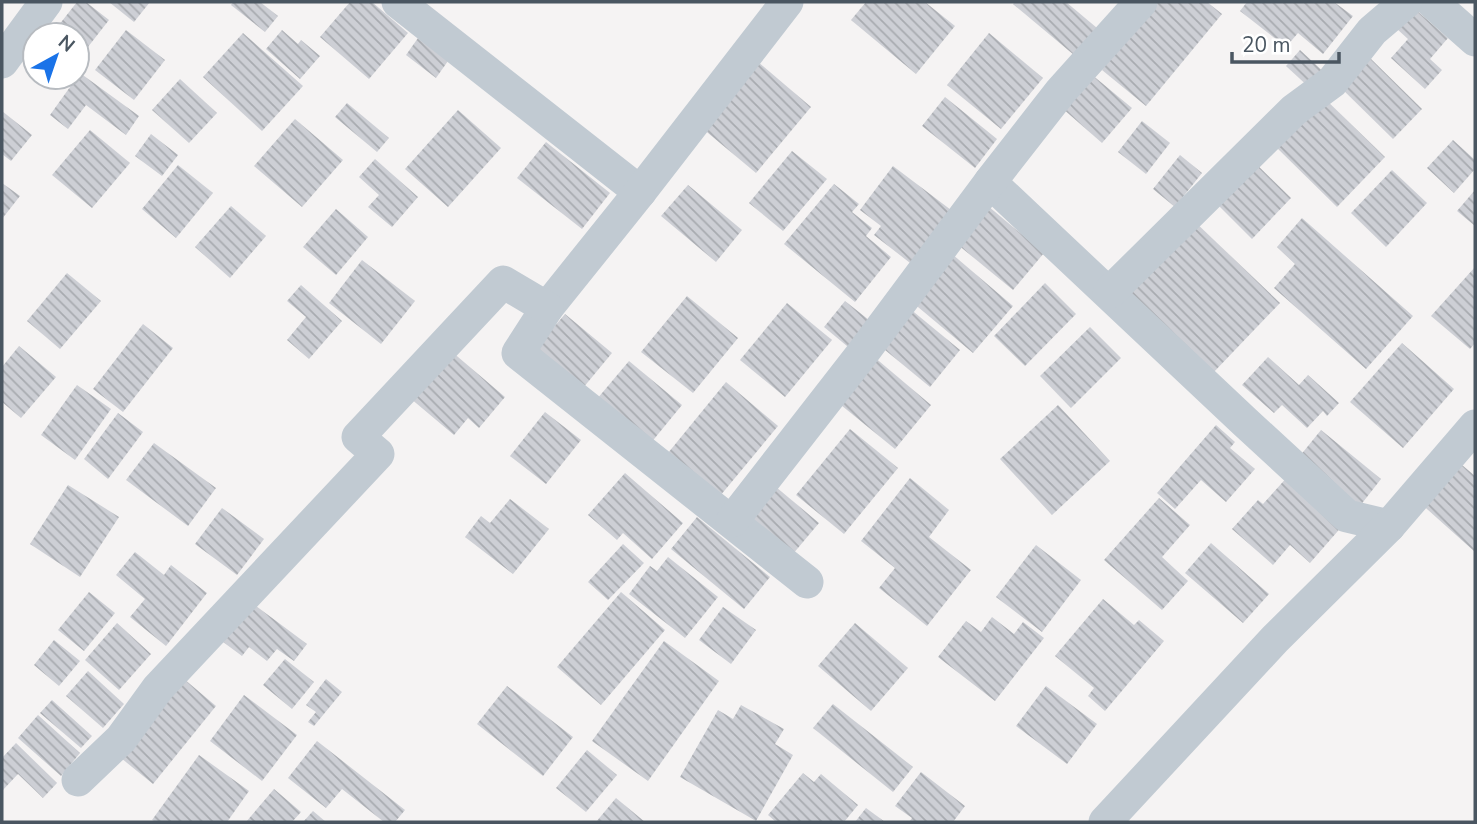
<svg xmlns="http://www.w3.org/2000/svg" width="1477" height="824" font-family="'Nunito Sans',sans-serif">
<defs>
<pattern id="building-back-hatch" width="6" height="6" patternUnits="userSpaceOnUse" patternTransform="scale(1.75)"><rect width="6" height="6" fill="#cdcfd5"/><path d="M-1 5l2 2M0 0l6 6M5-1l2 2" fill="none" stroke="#a8abb0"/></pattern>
</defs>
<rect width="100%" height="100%" fill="#f5f3f3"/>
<!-- building -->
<g fill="url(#building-back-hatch)">
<polygon points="77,2 86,2 109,20 77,61 77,35 51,35"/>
<polygon points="109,2 150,2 134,22"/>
<polygon points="233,2 260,2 278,16 265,32 231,5"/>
<polygon points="350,2 372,2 408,33 369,79 320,37"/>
<polygon points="866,2 925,2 955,26 916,74 851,20"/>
<polygon points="1015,2 1066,2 1097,28 1074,55 1013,4"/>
<polygon points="1146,2 1207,2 1222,14 1146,106 1102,70"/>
<polygon points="1247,2 1334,2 1353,16 1323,54 1298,33 1286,47 1240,11"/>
<polygon points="1415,9 1448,38 1430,59 1442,70 1425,89 1391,58 1408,39 1397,29"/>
<polygon points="126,30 165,60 134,100 95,70"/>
<polygon points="282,30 298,44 301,40 320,56 300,79 266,49"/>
<polygon points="243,33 303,86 262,131 203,77"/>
<polygon points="989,33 1043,78 1001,129 947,85"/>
<polygon points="418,38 448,61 436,78 406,55"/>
<polygon points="1300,50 1327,75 1312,90 1286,66"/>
<polygon points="1368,56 1422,109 1393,139 1338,85"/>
<polygon points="757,61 811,107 756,173 702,128"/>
<polygon points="80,73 139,116 126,135 86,105 68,129 50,115"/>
<polygon points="1091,74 1132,108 1102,143 1062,108"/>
<polygon points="180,79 217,113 189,143 152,110"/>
<polygon points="1322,96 1385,157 1337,207 1274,145"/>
<polygon points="945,97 997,139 975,168 922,126"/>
<polygon points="347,103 389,138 377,152 335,117"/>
<polygon points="458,110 501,148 448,207 405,169"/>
<polygon points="2,111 32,135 11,161 2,154"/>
<polygon points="295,119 343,160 302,207 254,166"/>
<polygon points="1142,121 1170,143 1146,174 1118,152"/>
<polygon points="90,130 130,163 92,208 52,175"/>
<polygon points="151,134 178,155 162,176 135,156"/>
<polygon points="1453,140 1475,160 1475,169 1454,193 1427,168"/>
<polygon points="546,142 610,193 582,229 517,178"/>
<polygon points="792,151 827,179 783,231 749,203"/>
<polygon points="1180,155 1202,173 1175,207 1153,189"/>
<polygon points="375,159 418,197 392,227 368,207 379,195 359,177"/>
<polygon points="1252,160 1291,198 1252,239 1213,200"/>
<polygon points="178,165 213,193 176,238 142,209"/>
<polygon points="893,166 955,213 914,266 874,235 881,226 860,210"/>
<polygon points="1392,170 1427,203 1386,247 1351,213"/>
<polygon points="2,183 20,196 2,219"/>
<polygon points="834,184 859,204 852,212 872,228 866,236 891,257 855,302 784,244"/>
<polygon points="688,185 742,230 716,262 661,216"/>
<polygon points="1475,190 1475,226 1457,211"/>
<polygon points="231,206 266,236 230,278 195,247"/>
<polygon points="988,206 1044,253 1013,290 957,244"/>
<polygon points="336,209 368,237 336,275 303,247"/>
<polygon points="1302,218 1413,316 1366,369 1274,288 1295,264 1277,247"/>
<polygon points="1192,219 1280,303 1212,374 1124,290"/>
<polygon points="952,254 1013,306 973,353 912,302"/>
<polygon points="362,260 415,301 381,344 329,303"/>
<polygon points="1475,267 1475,343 1470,349 1431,316"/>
<polygon points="67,273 101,301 60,349 27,321"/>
<polygon points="1045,283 1076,314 1025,366 994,336"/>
<polygon points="301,285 342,321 309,359 287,340 306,317 287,301"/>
<polygon points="687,296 738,338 693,393 641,352"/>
<polygon points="845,301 874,324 853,351 824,327"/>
<polygon points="787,303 832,340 785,397 740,360"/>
<polygon points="909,308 960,350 930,387 879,345"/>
<polygon points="565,314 612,353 583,388 531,354"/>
<polygon points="143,324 173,348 123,412 93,389"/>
<polygon points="1090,327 1121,358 1071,408 1040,376"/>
<polygon points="1402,343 1454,389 1403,448 1350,402"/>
<polygon points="19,346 56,377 21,418 2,402 2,367"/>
<polygon points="451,351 505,397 479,428 468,418 454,435 410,398"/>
<polygon points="873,356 931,405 895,449 836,401"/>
<polygon points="1268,357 1299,385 1308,375 1339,403 1327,416 1323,411 1307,428 1282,405 1274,413 1242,385"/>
<polygon points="629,361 682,405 650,444 597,399"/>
<polygon points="726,382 778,426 720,496 668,453"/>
<polygon points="77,385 111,409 75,460 41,435"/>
<polygon points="1058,405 1110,461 1052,515 1000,459"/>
<polygon points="545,412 581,440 546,484 510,456"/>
<polygon points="118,413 143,432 108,479 84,459"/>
<polygon points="1216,425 1235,442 1230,448 1255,469 1226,502 1201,480 1175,509 1157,493"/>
<polygon points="850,429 898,468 844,534 796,495"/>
<polygon points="1321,430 1381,479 1356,511 1295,462"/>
<polygon points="154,443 216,488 188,526 126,480"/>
<polygon points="1455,459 1475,476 1475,552 1418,501"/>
<polygon points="625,473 683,523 652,559 623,533 617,540 588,515"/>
<polygon points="1289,475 1344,524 1310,563 1290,545 1273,565 1232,529 1258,500 1263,504"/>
<polygon points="910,478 949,510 929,537 971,570 927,626 879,588 895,568 861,541"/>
<polygon points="68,485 119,517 80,577 30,544"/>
<polygon points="776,487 819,523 787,561 745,525"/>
<polygon points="1159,498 1190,525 1162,557 1188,581 1162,610 1104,560"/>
<polygon points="510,499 549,529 513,574 465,537 481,516 490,523"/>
<polygon points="222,508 264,539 237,575 195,544"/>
<polygon points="697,517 770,577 744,609 671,549"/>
<polygon points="1211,543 1269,594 1243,623 1185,573"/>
<polygon points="623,544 644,563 608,600 588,582"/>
<polygon points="1036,545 1081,580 1042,632 996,597"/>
<polygon points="135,552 164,575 171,565 207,593 166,646 130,617 145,599 116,575"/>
<polygon points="668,557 718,597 685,638 629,594 650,566 657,571"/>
<polygon points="89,592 115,613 84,651 58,630"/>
<polygon points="621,592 665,630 601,705 557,667"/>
<polygon points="1103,599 1134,625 1139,620 1164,641 1105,711 1088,696 1094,688 1055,656"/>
<polygon points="248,600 307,644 294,661 277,649 267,661 249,647 242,656 219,639"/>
<polygon points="723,607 756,630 731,664 699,640"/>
<polygon points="992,617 1014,634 1023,622 1044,638 995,701 938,657 966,621 981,632"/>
<polygon points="117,623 151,654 119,690 85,660"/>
<polygon points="855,623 908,668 871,711 818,666"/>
<polygon points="54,640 80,661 59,686 34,665"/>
<polygon points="664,641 719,681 648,781 592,741"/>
<polygon points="285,659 314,682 292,709 263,685"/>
<polygon points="88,671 124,704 103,728 66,696"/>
<polygon points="184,679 216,706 153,784 121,758"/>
<polygon points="326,679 342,692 314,726 308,722 316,712 306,705"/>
<polygon points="507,686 573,737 543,776 477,724"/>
<polygon points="1046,686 1097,724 1067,764 1016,726"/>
<polygon points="244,695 297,735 262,781 210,741"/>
<polygon points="52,700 92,736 81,748 40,713"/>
<polygon points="833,704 913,767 893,792 813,728"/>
<polygon points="741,705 784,729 775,744 793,755 756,821 680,777 718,710 733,719"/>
<polygon points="38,715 80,753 61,776 18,738"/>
<polygon points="317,741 405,810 395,822 384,822 342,789 326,808 288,778"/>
<polygon points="16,743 57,783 43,798 18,774 2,791 2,758"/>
<polygon points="587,750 617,775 586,812 556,788"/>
<polygon points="199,755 249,791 227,822 156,822 152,820"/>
<polygon points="921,772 965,806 953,822 909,822 912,818 895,806"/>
<polygon points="803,773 814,782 821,774 858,805 844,822 776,822 768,815"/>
<polygon points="274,789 301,812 292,822 264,822 262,820 260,822 246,822"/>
<polygon points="616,798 645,822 596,822"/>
<polygon points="866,808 885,822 855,822"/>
<polygon points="313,811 326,822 303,822"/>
</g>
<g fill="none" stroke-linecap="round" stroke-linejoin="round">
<!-- minor -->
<g stroke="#c1cad2" stroke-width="33">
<polyline points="398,2 640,192"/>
<polyline points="787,2 640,192 547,308 518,353 807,582"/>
<polyline points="1432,2 1475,40"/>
<polyline points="2,62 46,2"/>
<polyline points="990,182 1245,422 1347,516 1389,526"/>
<polyline points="1109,293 1294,110 1332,82 1372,31 1406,2"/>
<polyline points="732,521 862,354 990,182 1061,91 1141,2"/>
<polyline points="78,780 121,739 158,688 378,454 358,437 503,282 547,308"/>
<polyline points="1105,822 1275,639 1389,526 1475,426"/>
</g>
</g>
<!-- border -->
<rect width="1477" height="824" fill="none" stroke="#4a5661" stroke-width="7"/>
<!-- north arrow -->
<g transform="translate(56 56) rotate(40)"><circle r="33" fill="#ffffff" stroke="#b7bbc0" stroke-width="2"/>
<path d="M0-5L12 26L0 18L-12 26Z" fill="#1a73e8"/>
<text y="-10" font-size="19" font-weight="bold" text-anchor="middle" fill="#4a5661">N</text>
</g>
<!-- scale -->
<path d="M1232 52v10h107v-10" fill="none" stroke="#4a5661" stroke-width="3.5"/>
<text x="1242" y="52" font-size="21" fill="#4a5661" stroke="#ffffff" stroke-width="5" paint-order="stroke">20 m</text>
</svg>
